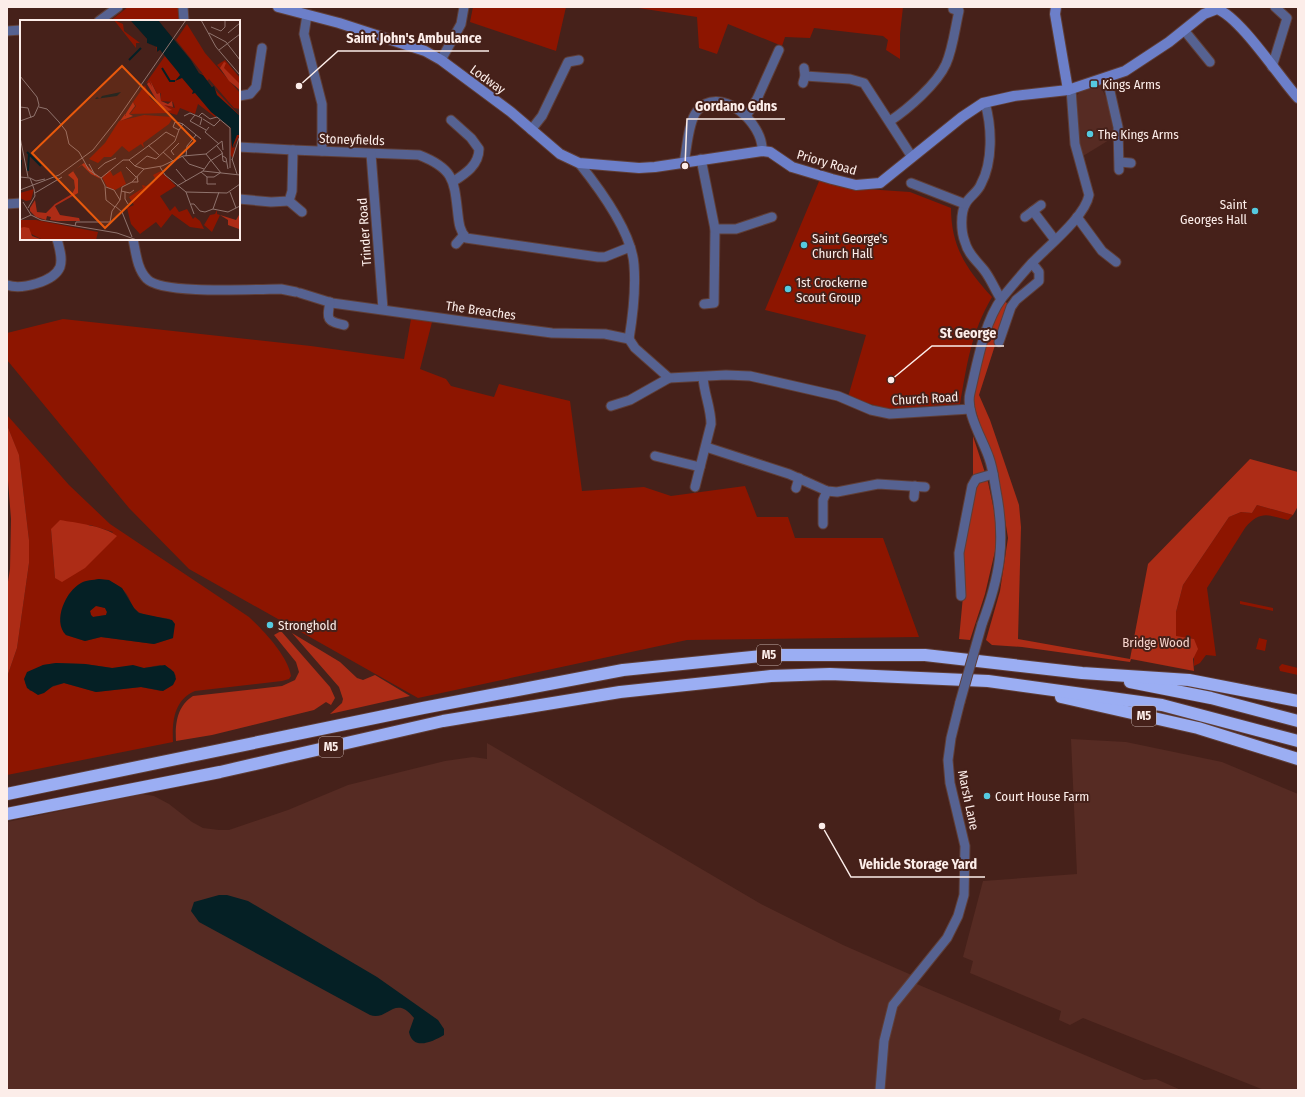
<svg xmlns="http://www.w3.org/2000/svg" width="1305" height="1097" font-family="'Fira Sans Condensed',sans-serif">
<rect width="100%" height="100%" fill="#46211a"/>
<!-- built -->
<g fill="#562b23">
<polygon points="1100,84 1109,105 1114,137 1083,156 1079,139 1077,95 1082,90"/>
<polygon points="1071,739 1126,742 1222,762 1298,794 1298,1090 1264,1090 1083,1018 1070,1025 1059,1020 1061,1011 970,973 973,961 963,957 983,881 1077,874"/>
<polygon points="487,743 761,904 843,945 916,977 912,982 1144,1080 1156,1079 1181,1090 7,1090 7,822 142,794 154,796 169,804 192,822 203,828 219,830 229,830 288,810 348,785 445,761 473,757 487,759"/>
</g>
<!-- green -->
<g fill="#8d1500" fill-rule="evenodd">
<polygon points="128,7 179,7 179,21 110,21"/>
<polygon points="473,7 566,7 556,51 470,22"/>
<polygon points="632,7 903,7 900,34 900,59 886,50 888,40 883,36 814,28 810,38 785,37 782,46 728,24 717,54 699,48 697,17"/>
<path d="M820,179l23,7 23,3 44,3 41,16c0,39 16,62 41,89 -21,36 -25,67 -32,107l-73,5 -39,-12 18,-62 -101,-25z"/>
<polygon points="63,319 311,346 404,359 411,319 432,322 420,369 446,379 451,386 494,397 499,384 570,401 582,491 644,487 671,496 745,486 757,517 788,517 795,538 883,538 919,637 687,640 418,698 189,569 129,508 7,360 7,333"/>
<path d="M7,415l62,70 41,39 139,93c14,13 39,39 42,59l-2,3 -7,2 -87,10c-21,9 -23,30 -22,51l-166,33v-98l10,-29 12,-85v-23l-10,-84 -12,-31zM90,525l23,7 -58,46 -4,-48zM99,579c13,2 24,7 30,19 2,5 4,10 8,13 8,6 24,6 33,8l3,19 -19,6 -53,-7 -16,4 -19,-6c-10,-11 -3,-29 3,-41zM56,663l29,1 27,4h32l16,-3 11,4 5,7 -15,15 -20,-4 -45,5 -32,-9 -15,5 -19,3 -5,-8 18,-18z"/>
<path d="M1257,505l36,10 -5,5c-20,-5 -28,-10 -43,8l-38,60 9,68 -10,-1 -6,8 -6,3v-27l-18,-2v-25l7,-27 46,-68 12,-5 11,1z"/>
<polygon points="1240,601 1273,608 1273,611 1240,604"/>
<polygon points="96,605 105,608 107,612 106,615 93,617 91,615 90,611"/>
<polygon points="1259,638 1267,640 1265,651 1256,649"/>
<polygon points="1282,664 1298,668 1298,675 1280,671 1279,667"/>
</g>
<!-- forest -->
<g fill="#ad2c16">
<polygon points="1002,301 1006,302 1008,305 979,395 990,420 1019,505 1021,527 1018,639 1130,659 1148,564 1250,459 1298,472 1298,506 1293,515 1257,505 1252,513 1241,512 1229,517 1183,585 1176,612 1176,636 1194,639 1198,649 1193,659 1194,671 1131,659 1130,662 1022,647 992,645 986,640 1000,591 1008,538 1000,488 973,402 972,393 991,326"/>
<polygon points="7,425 19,455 29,540 29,563 17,648 7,677 7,588 10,569 11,519 7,468"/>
<polygon points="973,436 988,482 995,515 996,547 985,594 970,640 959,639 963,596 960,553 973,487"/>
<path d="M60,520c17,3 44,6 57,16l-32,32 -23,14 -7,-4 -4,-49z"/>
<path d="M281,631l49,56 5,11 -4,7 -5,-3 -12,8 -102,25 -36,6c-1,-17 1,-35 17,-45l89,-10 13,-6 4,-8 -3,-10 -22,-27z"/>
<polygon points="292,633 340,662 357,678 363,680 375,675 410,696 330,714 342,703 343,699 339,687"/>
</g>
<!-- water -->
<g fill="#052025" fill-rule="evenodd">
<path d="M99,579l10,1 13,8 12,20 5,5 33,7 3,4 -2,14 -19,6 -53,-7 -16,4 -19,-6c-14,-14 0,-44 15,-52 5,-3 12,-3 18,-4zM96,606l9,2 2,4 -1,3 -13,2 -2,-2 -1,-4z"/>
<polygon points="56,663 85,664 112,668 133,665 144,668 165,665 174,672 176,679 173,685 163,691 141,687 96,692 64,683 53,686 44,693 38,695 27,688 24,679 27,672 43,665"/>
<path d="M219,895h8l21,6 129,76 61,43 6,9v6c-12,7 -31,16 -35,-3l5,-14c-19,-25 -27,4 -44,-3l-171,-93 -8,-11 3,-9z"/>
</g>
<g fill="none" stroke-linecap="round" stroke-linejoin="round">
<!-- street casing -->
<g stroke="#5f3e37" stroke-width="11">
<g id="street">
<polyline points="183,7 184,21"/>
<polyline points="307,15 304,34 322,104 322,151"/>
<polyline points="99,21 118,7"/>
<polyline points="1184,30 1210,62"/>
<polyline points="7,31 21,30"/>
<polyline points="441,60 461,24 464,7"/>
<polyline points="1272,67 1287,18 1275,7"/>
<polyline points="805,76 850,79 864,83 912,157"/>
<polyline points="1107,78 1118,127 1119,170"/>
<polyline points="803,83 805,76 804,68"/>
<polyline points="239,96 250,94 256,87 262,48"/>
<path d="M985,103c7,24 8,59 -4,81 -3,8 -11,12 -15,19 -6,10 -5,29 -1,39 3,12 12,19 19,28 7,9 11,20 17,29"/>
<polyline points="746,116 757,99 779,50"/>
<path d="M451,120l20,18 8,11c0,16 -14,25 -25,32"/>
<path d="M890,121c18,-12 47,-37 56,-57 7,-16 9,-36 13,-53l-6,-2"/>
<polyline points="531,130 542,116 568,62 579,60"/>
<path d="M239,147l54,3 126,5c36,14 35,26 39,60 1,9 2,16 8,23l132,19h7l25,-10"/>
<polyline points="371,154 383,309"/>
<polyline points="701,159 715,229 714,303 704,304"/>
<path d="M684,162c3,-13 4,-40 13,-51 22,-28 67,12 65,40"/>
<polyline points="1120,162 1131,163"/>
<path d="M579,163c20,25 53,70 55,102 2,25 -1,50 -5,74"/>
<polyline points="911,183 965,204"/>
<polyline points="239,199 271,202 289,201 292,191 293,150"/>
<polyline points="289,201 302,212"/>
<polyline points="7,204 21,203"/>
<polyline points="1033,211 1055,240"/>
<polyline points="1025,217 1041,205"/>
<polyline points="1077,217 1102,251 1116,262"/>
<polyline points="715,229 736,229 772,217"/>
<path d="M133,239c3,14 4,30 14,40 15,16 109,10 134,10l15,3"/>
<polyline points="456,244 464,235"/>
<path d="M7,285c14,5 47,-3 53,-18 3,-9 -1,-20 -3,-28"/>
<polyline points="300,293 332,303 469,322 552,333 605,334 629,339"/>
<path d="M330,302c-3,17 -4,19 14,23"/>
<polyline points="629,339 635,348 669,378 726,375 750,376 838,396 871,410 890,414 970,409"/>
<polyline points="999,342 1011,307 1016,300 1039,281 1039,272 1032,263"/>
<polyline points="611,406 630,400 669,378"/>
<polyline points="706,447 789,474 827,491 837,492 878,484 925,487"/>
<polyline points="655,456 700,467"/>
<path d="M695,487l16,-63c0,-16 -7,-30 -8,-47"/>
<polyline points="796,488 799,478"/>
<polyline points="914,497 915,486"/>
<polyline points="823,524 823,500 827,491"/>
<polyline points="961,596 959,553 972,486 976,479 993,474"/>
<path d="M982,624c18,-48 24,-82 14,-133 -2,-11 -3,-22 -7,-33 -6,-18 -24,-46 -19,-65 7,-29 14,-71 32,-95 9,-11 19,-23 29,-34 16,-17 54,-47 58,-69l-14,-51 -4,-55"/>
<polyline points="880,1090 884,1041 893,1005 947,938 958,916 964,895 965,846 950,783 948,760 951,738 960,702"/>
</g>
</g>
<!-- secondary casing -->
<g stroke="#5f3e37" stroke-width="12">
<g id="secondary">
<path d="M278,7l61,16 86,28 16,9 70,52 49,42 19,9 60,5 16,-1 107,-16 8,1 22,15 40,12 24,6 24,-2 82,-66 21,-14 31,-7 54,-6 57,-19 44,-29 35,-28 13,-5c23,8 62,68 81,89"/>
<polyline points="1056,7 1055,14 1068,90"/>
</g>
</g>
<!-- highway casing -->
<g stroke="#5f3e37" stroke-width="14">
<g id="highway">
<polyline points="1130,682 1211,698 1298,721"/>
<polyline points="1061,697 1198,728 1298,759"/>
<polyline points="7,794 423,708 623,670 772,655 925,655 1082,673 1189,680 1298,701"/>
<polyline points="7,814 220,772 443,721 620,692 771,676 830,674 988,681 1162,705 1298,741"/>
</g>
</g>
<!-- street -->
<use href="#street" stroke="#566291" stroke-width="9"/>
<!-- secondary -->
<use href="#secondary" stroke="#6c7fc9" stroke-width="10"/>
<!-- highway -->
<use href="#highway" stroke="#9baef3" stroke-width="12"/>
<!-- street-bridge casing -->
<g stroke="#5f3e37" stroke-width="11" stroke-linecap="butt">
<polyline id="street-bridge" points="960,702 982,624"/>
</g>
<!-- street-bridge -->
<use href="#street-bridge" stroke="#566291" stroke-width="9"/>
</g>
<!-- markers -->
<g fill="#55cae0" stroke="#46211a" stroke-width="1.5">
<rect x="1090" y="80" width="8" height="8" rx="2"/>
<circle cx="1090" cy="134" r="4"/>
<circle cx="1255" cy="211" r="4"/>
<circle cx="804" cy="245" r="4"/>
<circle cx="788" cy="289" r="4"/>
<circle cx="270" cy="625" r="4"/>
<circle cx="987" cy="796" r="4"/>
</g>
<g text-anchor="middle" stroke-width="4" stroke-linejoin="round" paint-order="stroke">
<!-- shield labels -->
<g fill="#46211a" stroke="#c5b0ab" stroke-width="1">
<rect x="757" y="645" width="24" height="20" rx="3"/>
<rect x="1132" y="706" width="24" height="20" rx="3"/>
<rect x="319" y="737" width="24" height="20" rx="3"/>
</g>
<g font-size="12" font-weight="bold" fill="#fcede9">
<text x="769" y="659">M5</text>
<text x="1144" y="720">M5</text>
<text x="331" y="751">M5</text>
</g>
<!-- street labels -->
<g font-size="13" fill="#fcede9" stroke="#46211a">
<text transform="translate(488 79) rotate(36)" y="5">Lodway</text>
<text transform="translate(352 139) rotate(2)" y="5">Stoneyfields</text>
<text transform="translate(827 162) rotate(16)" y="5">Priory Road</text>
<text transform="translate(364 232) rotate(-94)" y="5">Trinder Road</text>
<text transform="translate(481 310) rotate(8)" y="5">The Breaches</text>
<text transform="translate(925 398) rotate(-3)" y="5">Church Road</text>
<text transform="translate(969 800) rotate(78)" y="5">Marsh Lane</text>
</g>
<!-- poi labels -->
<g font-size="13" fill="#fcede9" stroke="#46211a" text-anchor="start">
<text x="1102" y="89">Kings Arms</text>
<text x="1098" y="139">The Kings Arms</text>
<text x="1247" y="209" text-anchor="end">Saint<tspan x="1247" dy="15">Georges Hall</tspan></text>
<text x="812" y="243">Saint George's<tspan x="812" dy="15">Church Hall</tspan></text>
<text x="796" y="287">1st Crockerne<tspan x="796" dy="15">Scout Group</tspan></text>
<text x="278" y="630">Stronghold</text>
<text x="995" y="801">Court House Farm</text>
</g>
<!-- park labels -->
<g font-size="13" fill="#f6d4cc" stroke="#46211a">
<text x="1156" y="647">Bridge Wood</text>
</g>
</g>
<!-- overview -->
<g transform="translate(20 20)">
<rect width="220" height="220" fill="#46211a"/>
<path d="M94,0l9,4 1,7 16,12h-4v5zM110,0h8l102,115 -8,13 3,-1 -2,11 -3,-3 3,-25 -16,-14 -2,1 -17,-13 -3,10 -15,-6 -3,7 -7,-2 -4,-2 5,-1 -10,-5 -5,-11h-3l-4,-12 -3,1 19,-27 -5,-6 -3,2 -1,-6 -9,-3v-4zM130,60l8,15 3,-2v8l12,1 2,6 -15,-4zM138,0l33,40 8,13 4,1 -27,-34 11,-16 18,29 35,40v16l-6,-1 -25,-29 -2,2 33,35 -10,-1zM205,40l15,18v13l-23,-26zM125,65l5,13 18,15 -38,1 6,-8 -3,-4zM124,95l29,2 -4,7 -26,19 1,5 -3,-4 -12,8 -7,-6 -11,11h-7l-6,6 -9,-4 16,-16 14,-22zM90,150l3,6 8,-5 5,13 -11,6 -8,-3 -5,-10zM141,151l15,15 -16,10 10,15 5,-5 4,6 8,-3 6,10 2,-2 5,4 4,8 -14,-2 -18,-13 -11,14 -5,-6 -16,12 -9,-10 -4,-16 7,-3 -5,-8 14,-9 -1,-3 4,1 10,-6 -3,-5zM14,169l-3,11 -5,1 -6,-3v-5zM197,190v4l3,1 -8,17 -8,-7 6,-10 5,-1zM0,200h16l62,12 -2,8h-53l-23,-12z" fill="#8d1500" fill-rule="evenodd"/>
<path d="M204,42l2,1 -2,5 16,16v6l-11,-9 -9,-13zM130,60l7,14 3,-1 1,8 7,3 4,-3 1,6 5,1 -14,-3 8,5 -4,1 -8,-5 -13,-22 2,-2 3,5zM113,82l2,4 -6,8 4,2 -13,5 5,-7v2h1l-1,-1zM64,143l17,16 -10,-5 -9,-9 -9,6 5,8v14l-23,13 5,9 19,3 1,3h-22l-8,-1 1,-3 -4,-1 -1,4 -10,-3 -6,-6v-3l5,-8 2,12 9,1 9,-9 17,-10 3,-6 -1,-8 -6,-5zM200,195l16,5 3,-5v14l-11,-4v-5zM4,207l5,1 3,8 11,4h-23v-12z" fill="#ad2c16"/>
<path d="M110,0h28l33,40 8,13 4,2 9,12 2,-1 3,9 23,21v19h-3l-5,13 -1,-20 -20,-16 -16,-19 -3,1 1,-3 -11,-13 -7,3 5,-6 -2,-3 -18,-22 -3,2v-5l-10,-4v-4zM101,72l-4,4 -22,3 2,-2 3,2 2,-3z" fill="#052025"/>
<path fill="none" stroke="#052025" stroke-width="2" d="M109,40l12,-12M142,48l8,13h5M7,132l14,14M8,151l1,-17M0,154l1,-14"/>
<path fill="none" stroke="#8f736d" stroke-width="1" d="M181,0l15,27 24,28M191,7l10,4 4,-4v-7M189,13l17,9 14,18M208,13l12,-10M199,30l21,-16M0,56l17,21 2,8 -5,11 -14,5M0,87l8,1 3,10M19,87l8,2 12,13 7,9 3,13 10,8 10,18 12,8M175,95l-5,6 16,9M164,96l6,-3 12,5 -2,7M179,96l3,-3 8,6 7,-2 13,11v40M183,99l11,7 6,-6M163,104l-4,6 -6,-3 2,-5 5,1 3,1 1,1 17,14M189,107l-4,5 14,12M0,117l8,40M135,121l11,-9 9,5M128,125l11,10M197,126l5,6 1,9 3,1M143,132l10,9M186,134l15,19M154,135l-3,-4 8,-8M162,136l7,8 15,5M166,136l1,-10 9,-11M203,136l3,2 2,11M212,139l5,15M109,140l6,6 9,3 18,-3 21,-10 23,-2 16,-13 1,9M109,140l26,-19M212,140l7,-22M69,144l6,11M115,146l12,-10 9,3 19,-18 4,-11M106,147l10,10M140,147l5,8 21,17 8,22M78,149l7,-6 11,-5M156,149l10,12M183,151l37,4M183,151l7,-10 13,-8M181,152l6,5h7l6,-4M0,157l10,1 4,11 1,7 -7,12M187,157v7h9M10,158l6,3 9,-2M81,158l22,-18h6M81,158l4,8 1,14 9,7M112,162h6l-1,-6M157,166l26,-15M86,167l8,3 6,10M0,170l39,-15 34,-25 23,-29 70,-101M101,171l9,2 4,-3M105,172v7l3,5M166,172l41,1 13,-9M210,172l6,16M15,173l27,-16M3,182l8,13 10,5 76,13 20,7M171,184h3l6,7 5,1 8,-3 6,-17M95,186l7,6 10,25M193,189l15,3 12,-6M0,200l11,-5M90,202l2,-11 8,-11 2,-13 10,-5 12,-13M55,206l1,-4h34"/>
<path fill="#e8590c" fill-opacity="0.15" stroke="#e8590c" stroke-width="2" d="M102,46l73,75 -90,87 -73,-75z"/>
<rect width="220" height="220" fill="none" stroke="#fcede9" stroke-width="2"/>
</g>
<!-- callouts -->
<path fill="none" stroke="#fcede9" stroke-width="1.5" d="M299 86L338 51H489M685 166L687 119H785M891 380L932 346H1004M822 826L851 877H985"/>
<g fill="#fcede9" stroke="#46211a" stroke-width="1.5">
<circle cx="299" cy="86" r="4"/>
<circle cx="685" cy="166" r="4"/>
<circle cx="891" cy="380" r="4"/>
<circle cx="822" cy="826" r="4"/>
</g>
<g font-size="14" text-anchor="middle" font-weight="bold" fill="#fcede9" stroke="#46211a" stroke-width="4" stroke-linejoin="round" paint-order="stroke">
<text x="414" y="43">Saint John's Ambulance</text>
<text x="736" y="111">Gordano Gdns</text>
<text x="968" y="338">St George</text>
<text x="918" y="869">Vehicle Storage Yard</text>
</g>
<!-- border -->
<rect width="1305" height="1097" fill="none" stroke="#fcede9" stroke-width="16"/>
</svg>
